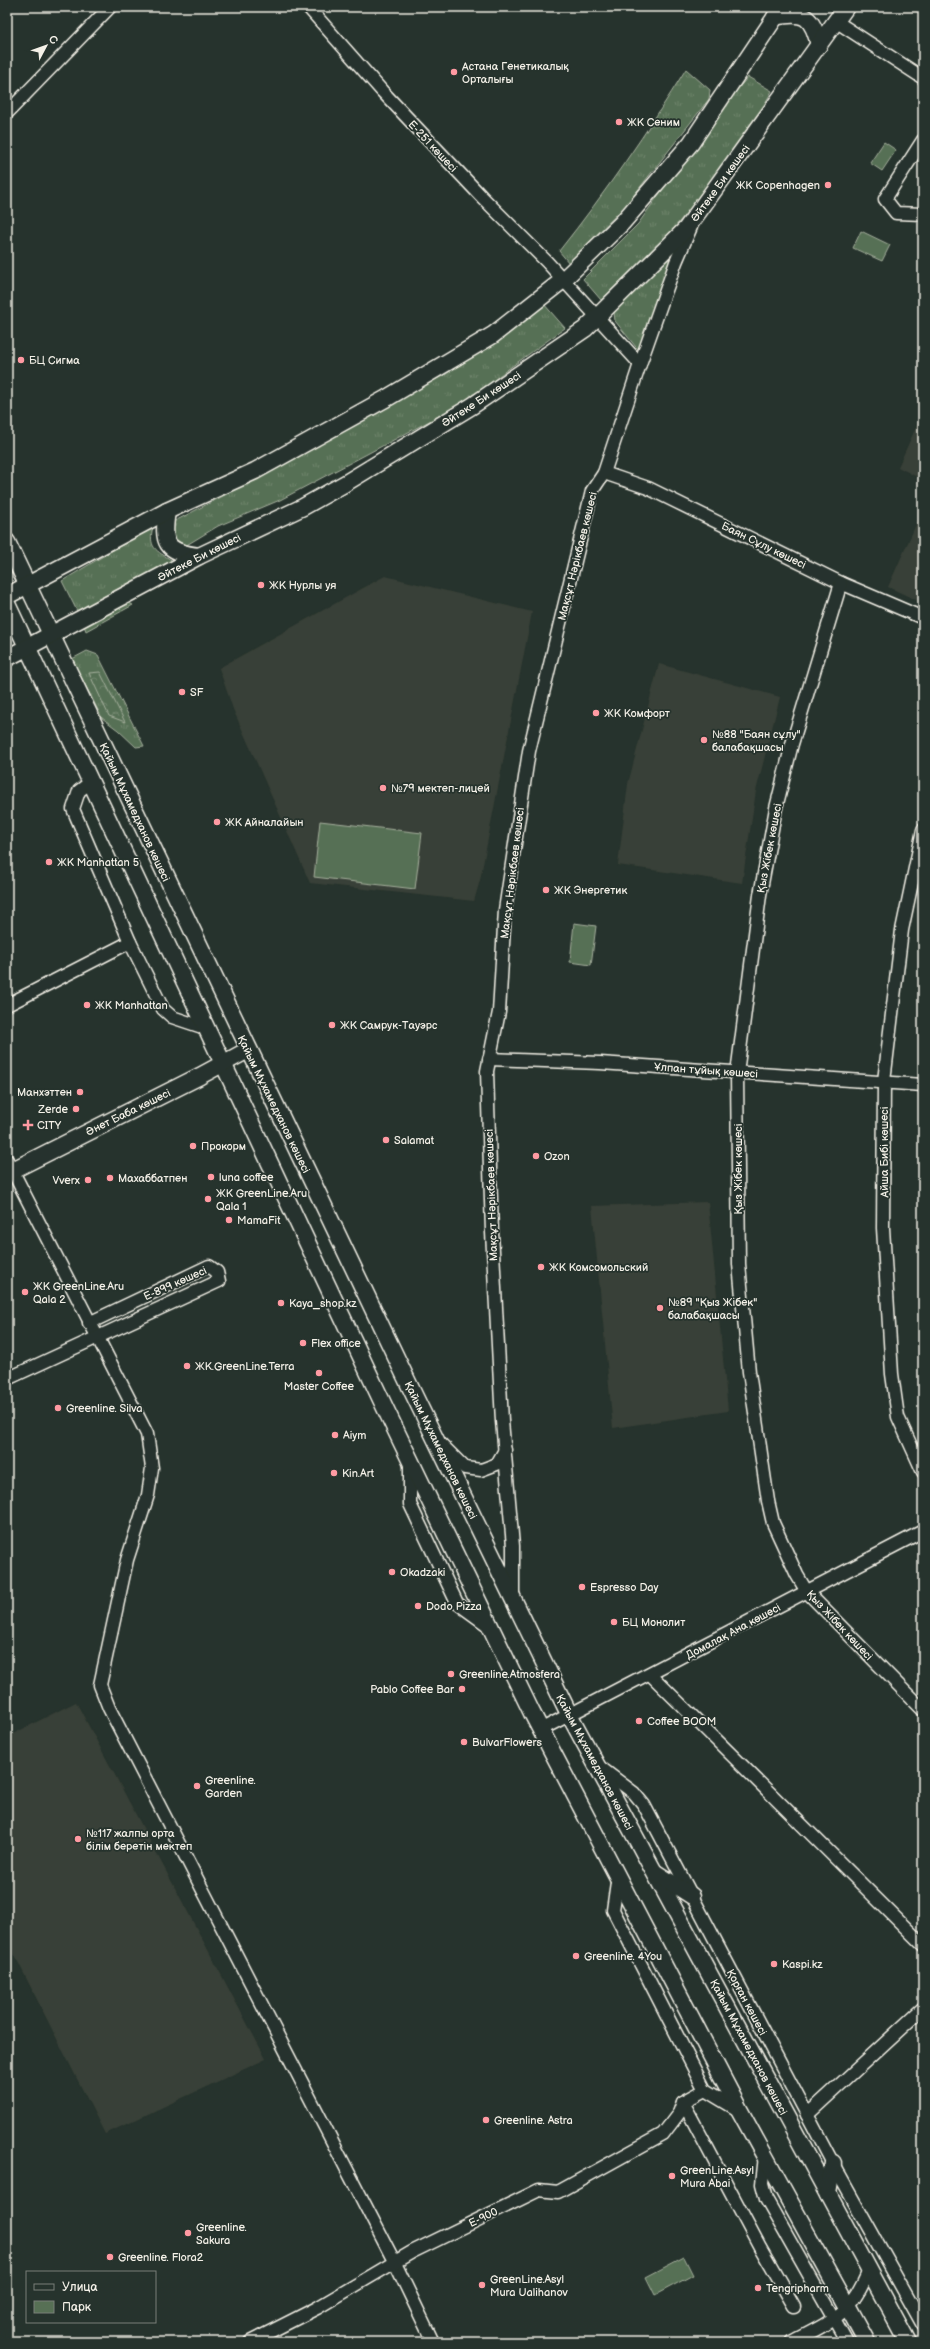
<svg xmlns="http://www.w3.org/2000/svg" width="930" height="2349" font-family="'Balsamiq Sans',sans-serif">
<defs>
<pattern id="grass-tufts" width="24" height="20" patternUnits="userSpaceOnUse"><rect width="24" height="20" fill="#577055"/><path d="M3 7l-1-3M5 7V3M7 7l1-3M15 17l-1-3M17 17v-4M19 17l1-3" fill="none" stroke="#70856d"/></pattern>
<pattern id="forest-crowns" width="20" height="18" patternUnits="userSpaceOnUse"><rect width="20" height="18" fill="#577055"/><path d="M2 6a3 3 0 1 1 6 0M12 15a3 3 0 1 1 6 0" fill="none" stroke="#70856d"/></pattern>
</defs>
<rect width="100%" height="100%" fill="#26332d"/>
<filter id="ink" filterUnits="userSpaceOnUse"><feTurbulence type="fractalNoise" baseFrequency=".025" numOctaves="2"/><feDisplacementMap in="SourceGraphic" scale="8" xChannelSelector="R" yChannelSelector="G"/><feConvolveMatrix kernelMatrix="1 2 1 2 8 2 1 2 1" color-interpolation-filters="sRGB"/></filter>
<g filter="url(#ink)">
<!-- built -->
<g fill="#394037">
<polygon points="923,412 923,480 898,467"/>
<polygon points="923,509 923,603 888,587"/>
<polygon points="385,576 532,612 480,880 474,901 310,883 233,709 219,668"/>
<polygon points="659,664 780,697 756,791 742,883 618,865 628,784"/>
<polygon points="708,1202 728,1411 613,1428 592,1206"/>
<polygon points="76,1702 266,2059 105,2134 7,1940 7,1737"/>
</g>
<!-- grass -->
<g fill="url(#grass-tufts)" stroke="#a6b09e">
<path d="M686,69l24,21 -1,9 -82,105 -58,59 -10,-12c47,-59 88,-119 127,-182z"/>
<polygon points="748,77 772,91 741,146 675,227 601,300 583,279 638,224 716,114"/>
<polygon points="677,248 640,352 615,321 614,312"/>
<polygon points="543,303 565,328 504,372 471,399 280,500 218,526 185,546 173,537 173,522 267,473 298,453 446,374 522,321"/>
<path d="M153,526c-5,22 2,24 20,35l-96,50 -15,-30z"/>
<polygon points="125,601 133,605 86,631 83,623"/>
<polygon points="87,651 98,655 144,746 136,747 118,730 102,718 72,659"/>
</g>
<!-- forest -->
<polygon fill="url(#forest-crowns)" stroke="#a6b09e" points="100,672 125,722 109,716 89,673"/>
<!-- green -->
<g fill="#577055" stroke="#a6b09e">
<polygon points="884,142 896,150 882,171 870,163"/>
<polygon points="861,231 890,245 882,261 853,248"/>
<polygon points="320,821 422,833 415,889 314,877"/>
<polygon points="574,923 596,926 591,965 570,962"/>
<polygon points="684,2257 693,2275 655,2295 646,2277"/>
</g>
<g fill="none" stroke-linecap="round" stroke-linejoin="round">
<!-- street casing -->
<g stroke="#f4f1e8" stroke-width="15">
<g id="street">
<polyline points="308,7 382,91 482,197 547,262 640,364"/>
<polyline points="837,22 923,78"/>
<polyline points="7,113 110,7"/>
<polyline points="923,140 885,199 896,213 923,214"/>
<polyline points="604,473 648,488 841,583 923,618"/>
<polyline points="841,583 792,744 776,808 760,895 737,1073 739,1264 749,1372 768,1501 773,1523 797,1575 807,1592 923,1710"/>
<polyline points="92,781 79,791 73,809 130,942 163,1009 172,1017 208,1029"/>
<polyline points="923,830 902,930 884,1081 883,1228 892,1374 898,1417 923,1472"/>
<polyline points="7,1005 130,942"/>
<polyline points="489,1059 600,1063 923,1085"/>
<polyline points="7,1160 147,1434 152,1468 148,1495 127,1560 100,1685 109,1708 395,2263 433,2342"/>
<polyline points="7,1379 219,1281 217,1272 209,1266 89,1323"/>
<polyline points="441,1444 465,1468 481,1470 497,1464 505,1450"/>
<polyline points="410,1463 410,1504 457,1603 490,1627"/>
<polyline points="513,1596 513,1546 502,1421 492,1232 487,1071 499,1012 505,910 529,751 592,491 604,473 640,364 676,262 691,227"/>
<polyline points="650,1674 923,1945"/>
<polyline points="542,1729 923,1531"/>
<polyline points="597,1765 634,1793 644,1805 838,2173 923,2325"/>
<polyline points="618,1875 613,1910 705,2090 740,2111"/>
<polyline points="683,2102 760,2247 794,2306"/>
<polyline points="807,2115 923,2008"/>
<polyline points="765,2156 762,2184 766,2199 847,2342"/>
<polyline points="250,2342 317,2308 412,2252 539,2190 558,2192 663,2134 679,2113 683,2102 705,2090"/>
<path d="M792,2342c40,-21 60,-28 77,-72"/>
</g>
</g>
<!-- secondary casing -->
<g stroke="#f4f1e8" stroke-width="19">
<g id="secondary">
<path d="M775,17c30,-6 37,-1 44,28"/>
<path d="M167,511c-5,32 -2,41 32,45"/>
<polyline points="7,542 415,1397 570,1716 908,2342"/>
<polyline points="7,596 167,511 255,471 387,398 493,335 563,280 622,223 691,143 782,7"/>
<polyline points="7,604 386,1410 532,1713 740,2111 867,2342"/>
<polyline points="7,658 199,556 303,507 344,484 472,406 585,329 686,229 846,7"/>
<polyline points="7,1173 200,1076 248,1050"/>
<polyline points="656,1873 692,1896"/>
<polyline points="828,2194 833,2163"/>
</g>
</g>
<!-- street -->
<use href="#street" stroke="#26332d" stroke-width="12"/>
<!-- secondary -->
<use href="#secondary" stroke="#26332d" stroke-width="16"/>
</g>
</g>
<!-- markers -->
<g fill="#ff9aa2" stroke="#26332d" stroke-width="1.5">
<circle cx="454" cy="72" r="4"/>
<circle cx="619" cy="122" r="4"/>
<circle cx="828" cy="185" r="4"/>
<circle cx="21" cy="360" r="4"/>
<circle cx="261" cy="585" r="4"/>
<circle cx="182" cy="692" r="4"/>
<circle cx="596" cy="713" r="4"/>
<circle cx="704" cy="740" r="4"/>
<circle cx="383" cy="788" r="4"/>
<circle cx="217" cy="822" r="4"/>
<circle cx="49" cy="862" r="4"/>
<circle cx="546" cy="890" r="4"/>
<circle cx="87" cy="1005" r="4"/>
<circle cx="332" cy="1025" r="4"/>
<circle cx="80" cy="1092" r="4"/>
<circle cx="76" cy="1109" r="4"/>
<path d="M26 1119h4v4h4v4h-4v4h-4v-4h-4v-4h4z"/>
<circle cx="386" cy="1140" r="4"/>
<circle cx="193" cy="1146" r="4"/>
<circle cx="536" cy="1156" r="4"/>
<circle cx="211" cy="1177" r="4"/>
<circle cx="110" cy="1178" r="4"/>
<circle cx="88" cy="1180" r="4"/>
<circle cx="208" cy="1199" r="4"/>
<circle cx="229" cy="1220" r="4"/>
<circle cx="541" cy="1267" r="4"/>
<circle cx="25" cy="1292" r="4"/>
<circle cx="281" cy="1303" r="4"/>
<circle cx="660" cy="1308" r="4"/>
<circle cx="303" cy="1343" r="4"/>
<circle cx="187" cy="1366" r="4"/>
<circle cx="319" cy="1373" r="4"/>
<circle cx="58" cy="1408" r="4"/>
<circle cx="335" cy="1435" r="4"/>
<circle cx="334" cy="1473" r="4"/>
<circle cx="392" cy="1572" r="4"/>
<circle cx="582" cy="1587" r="4"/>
<circle cx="418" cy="1606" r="4"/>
<circle cx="614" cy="1622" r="4"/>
<circle cx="451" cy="1674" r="4"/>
<circle cx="462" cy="1689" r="4"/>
<circle cx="639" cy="1721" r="4"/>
<circle cx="464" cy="1742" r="4"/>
<circle cx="197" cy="1786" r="4"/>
<circle cx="78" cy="1839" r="4"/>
<circle cx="576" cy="1956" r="4"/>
<circle cx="774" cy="1964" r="4"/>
<circle cx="486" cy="2120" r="4"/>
<circle cx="672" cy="2176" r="4"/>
<circle cx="188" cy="2233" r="4"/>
<circle cx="110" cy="2257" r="4"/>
<circle cx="482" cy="2285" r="4"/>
<circle cx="758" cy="2288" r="4"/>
</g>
<g text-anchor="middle" stroke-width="3.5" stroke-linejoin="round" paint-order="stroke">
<!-- poi labels -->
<g font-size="11" fill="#f4f1e8" stroke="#26332d" text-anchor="start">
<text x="462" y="70">Астана Генетикалық<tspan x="462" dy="13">Орталығы</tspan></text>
<text x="627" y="126">ЖК Сеним</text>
<text x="820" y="189" text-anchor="end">ЖК Copenhagen</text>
<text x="29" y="364">БЦ Сигма</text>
<text x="269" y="589">ЖК Нурлы уя</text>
<text x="190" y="696">SF</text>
<text x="604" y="717">ЖК Комфорт</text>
<text x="712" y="738">№88 "Баян сұлу"<tspan x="712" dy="13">балабақшасы</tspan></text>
<text x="391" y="792">№79 мектеп-лицей</text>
<text x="225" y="826">ЖК Айналайын</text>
<text x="57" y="866">ЖК Manhattan 5</text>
<text x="554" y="894">ЖК Энергетик</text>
<text x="95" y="1009">ЖК Manhattan</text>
<text x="340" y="1029">ЖК Самрук-Тауэрс</text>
<text x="72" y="1096" text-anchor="end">Манхэттен</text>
<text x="68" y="1113" text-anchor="end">Zerde</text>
<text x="37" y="1129">CITY</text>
<text x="394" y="1144">Salamat</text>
<text x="201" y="1150">Прокорм</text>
<text x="544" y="1160">Ozon</text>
<text x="219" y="1181">luna coffee</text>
<text x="118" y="1182">Махаббатпен</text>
<text x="80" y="1184" text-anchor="end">Vverx</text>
<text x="216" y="1197">ЖК GreenLine.Aru<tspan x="216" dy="13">Qala 1</tspan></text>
<text x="237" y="1224">MamaFit</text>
<text x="549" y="1271">ЖК Комсомольский</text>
<text x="33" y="1290">ЖК GreenLine.Aru<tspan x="33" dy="13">Qala 2</tspan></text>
<text x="668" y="1306">№89 "Қыз Жібек"<tspan x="668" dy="13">балабақшасы</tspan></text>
<text x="289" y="1307">Kaya_shop.kz</text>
<text x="311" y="1347">Flex office</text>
<text x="195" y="1370">ЖК.GreenLine.Terra</text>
<text x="319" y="1390" text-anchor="middle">Master Coffee</text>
<text x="66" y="1412">Greenline. Silva</text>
<text x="343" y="1439">Aiym</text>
<text x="342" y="1477">Kin.Art</text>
<text x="400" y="1576">Okadzaki</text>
<text x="590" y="1591">Espresso Day</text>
<text x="426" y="1610">Dodo Pizza</text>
<text x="622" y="1626">БЦ Монолит</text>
<text x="459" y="1678">Greenline.Atmosfera</text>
<text x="454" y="1693" text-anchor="end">Pablo Coffee Bar</text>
<text x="647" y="1725">Coffee BOOM</text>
<text x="472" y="1746">BulvarFlowers</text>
<text x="205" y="1784">Greenline.<tspan x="205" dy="13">Garden</tspan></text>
<text x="86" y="1837">№117 жалпы орта<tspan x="86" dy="13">білім беретін мектеп</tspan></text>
<text x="584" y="1960">Greenline. 4You</text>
<text x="782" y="1968">Kaspi.kz</text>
<text x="494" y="2124">Greenline. Astra</text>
<text x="680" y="2174">GreenLine.Asyl<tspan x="680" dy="13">Mura Abai</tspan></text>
<text x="196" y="2231">Greenline.<tspan x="196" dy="13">Sakura</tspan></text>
<text x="118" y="2261">Greenline. Flora2</text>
<text x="490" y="2283">GreenLine.Asyl<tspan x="490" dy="13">Mura Ualihanov</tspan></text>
<text x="766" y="2292">Tengripharm</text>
</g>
<!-- street labels -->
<g font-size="11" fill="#f4f1e8" stroke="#26332d">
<text transform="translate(433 146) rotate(47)" y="4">Е-251 көшесі</text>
<text transform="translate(720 183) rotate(-54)" y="4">Әйтеке Би көшесі</text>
<text transform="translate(481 399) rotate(-33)" y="4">Әйтеке Би көшесі</text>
<text transform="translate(764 545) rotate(26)" y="4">Баян Сұлу көшесі</text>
<text transform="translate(577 556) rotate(-76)" y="4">Мақсұт Нәрікбаев көшесі</text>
<text transform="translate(199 557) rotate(-27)" y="4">Әйтеке Би көшесі</text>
<text transform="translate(135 812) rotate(65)" y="4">Қайым Мұхамедханов көшесі</text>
<text transform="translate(769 848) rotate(-79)" y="4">Қыз Жібек көшесі</text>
<text transform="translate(512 873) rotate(-83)" y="4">Мақсұт Нәрікбаев көшесі</text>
<text transform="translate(706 1070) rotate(4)" y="4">Ұлпан тұйық көшесі</text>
<text transform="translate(274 1104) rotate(64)" y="4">Қайым Мұхамедханов көшесі</text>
<text transform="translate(128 1112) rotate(-26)" y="4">Әнет Баба көшесі</text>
<text transform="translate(884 1152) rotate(-90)" y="4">Айша Бибі көшесі</text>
<text transform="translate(738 1169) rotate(-90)" y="4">Қыз Жібек көшесі</text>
<text transform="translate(491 1195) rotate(-92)" y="4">Мақсұт Нәрікбаев көшесі</text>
<text transform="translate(175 1283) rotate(-24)" y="4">Е-899 көшесі</text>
<text transform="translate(441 1450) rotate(64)" y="4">Қайым Мұхамедханов көшесі</text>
<text transform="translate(840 1625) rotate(47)" y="4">Қыз Жібек көшесі</text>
<text transform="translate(733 1631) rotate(-28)" y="4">Домалақ Ана көшесі</text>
<text transform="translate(595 1762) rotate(62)" y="4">Қайым Мұхамедханов көшесі</text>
<text transform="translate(747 2002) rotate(62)" y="4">Қорған көшесі</text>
<text transform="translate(749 2047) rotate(62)" y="4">Қайым Мұхамедханов көшесі</text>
<text transform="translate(483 2217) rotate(-26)" y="4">E-900</text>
</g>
</g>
<!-- margin -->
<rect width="930" height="2349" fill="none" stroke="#26332d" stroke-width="24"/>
<rect x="12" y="12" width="906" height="2325" fill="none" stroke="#f4f1e8" stroke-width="1.5" filter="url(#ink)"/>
<!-- legend -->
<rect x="26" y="2271" width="130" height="52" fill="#26332d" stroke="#787f78"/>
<rect x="34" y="2284" width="20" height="6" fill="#26332d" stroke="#787f78"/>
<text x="62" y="2291" font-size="12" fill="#f4f1e8">Улица</text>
<rect x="34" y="2301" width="20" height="12" fill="#577055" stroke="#787f78"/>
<text x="62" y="2311" font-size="12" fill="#f4f1e8">Парк</text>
<!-- north arrow -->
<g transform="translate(46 46) rotate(49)" stroke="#26332d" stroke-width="3" paint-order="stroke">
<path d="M0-3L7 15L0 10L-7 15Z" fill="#f4f1e8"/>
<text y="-6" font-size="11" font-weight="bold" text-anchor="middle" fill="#f4f1e8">С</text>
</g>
</svg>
